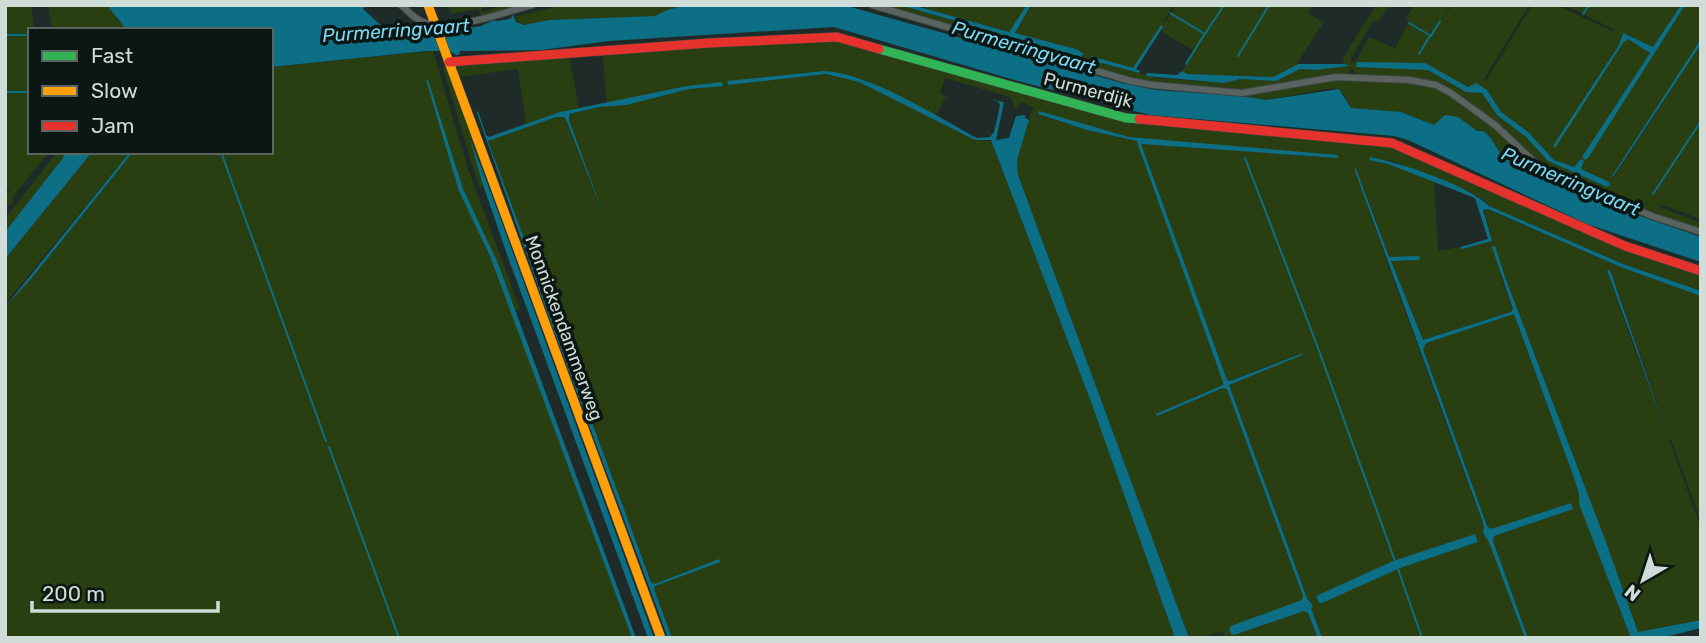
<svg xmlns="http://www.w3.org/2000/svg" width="1706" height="643" font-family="Rubik,sans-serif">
<rect width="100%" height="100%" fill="#1f2b28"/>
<!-- green -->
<g fill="#293f12" fill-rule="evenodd">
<polygon points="5,5 31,5 34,30 30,30 30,152 49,152 14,195 12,200 14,202 5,209 5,192 9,192 9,189 5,189"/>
<path d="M48,5h60c4,10 14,15 17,25h-73z"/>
<polygon points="447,5 493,5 481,9 482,12 507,5 522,5 482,16 478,9 452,14"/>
<polygon points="562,5 688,5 667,10 655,16 549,20 524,25 515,20 515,17"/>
<path d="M876,5h24l183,52 -7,-8 -61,-16 17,-28h141l-9,16 1,2 11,-18h136l-4,8 15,10 -27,42 -23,12 -86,-3 -5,-3 13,-20 -33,-19 1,-5 -30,41 -43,-11v3l67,18 67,5 16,-4 35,2 25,-12 15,1 33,-6 -5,-1v-5l33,-53h15l-14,17 -3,-2 -23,38v5l5,-2 13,-24 26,11 14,-26 -3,-3 8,-14h35l-4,10 7,-10h77l-45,74 2,2 46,-76h25l57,27 1,-2 -50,-25h116l-28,42 -26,-12 -6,6 -67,106 69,-104 5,-4 22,14 -67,104 2,3 100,-155h16v34l-89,137 2,1 87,-133v175l-39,-14 -2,2 41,16v8l-58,-21 -95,-39 -102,-83 -22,-9 -67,-4 -3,-5 -3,-1 -5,6c-35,1 -68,14 -103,15 -36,1 -74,-5 -109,-11zM1428,70l40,17 8,-3 11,6 14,22 27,20 26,28 20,7 7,-8 2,2 -2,8 26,18 -59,-26 -22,-24 -29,-22 -15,-22 -16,-1z"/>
<polygon points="927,5 1029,5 1010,32 925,9"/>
<path d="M831,38l254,71 308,36 308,129v17l-78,-27 -134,-58 -7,-8 -42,-19 -52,-19h-18l18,4 46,17 4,70 22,-4 2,2 30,-8 -8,-33 139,60 78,28v225l-28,-76 -2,-6h-2l32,90v91l-63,12 -32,-90 -101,-265 -10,-31 7,35 11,29 -2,2 -88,28 -32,-79h18l-3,-4h-17l-23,-64 -12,-26 42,120 129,351h-203l-11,-30 -1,-8 -3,-2 -78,-213 73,-32 -73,28 -2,-1 -86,-236 197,14 -209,-21 -91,-22 49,15 50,11 86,241 1,3 -67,31 67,-28h3l76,208v4l-68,35 69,-24 4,2 10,25h-93l-2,-7 -22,7h-12l-171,-463 -1,-15 16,-53 -13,-5 -2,6 -3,-1 -5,-10 -65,-19 -5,15 6,4 -10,18h-3l-68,-35 -41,-9 -97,11 1,3 98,-11 33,8 116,58 16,1 100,261 84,236h-503l-184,-497 68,-24h9l38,99 -34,-96v-6l38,-9 -5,-53zM1610,270l57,162 -33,-85 -27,-76zM1475,534l3,8 -78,26 -81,35 -3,-7 77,-35z"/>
<polygon points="433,51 467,166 520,309 511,311 632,638 5,638 5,307 31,279 133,152 271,152 271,67"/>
<polygon points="569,54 579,108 560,112 526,124 518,69 459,77 457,65"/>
<polygon points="446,67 488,185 479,187 443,68"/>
<path d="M1346,79c28,1 61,-2 87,8 34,12 62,42 88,65l-4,1 15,15 25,16 -25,-11 -15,-15 -17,-4 -9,-17 -7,-6 -7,1 -19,-15 -24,8 -33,-13 -50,-4 -8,-15 -10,-5 -67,12 -24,-4z"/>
<polygon points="57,152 65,152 63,158 5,232 5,219"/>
<polygon points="92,152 130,152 5,304 5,259"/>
<polygon points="1514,314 1574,478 1579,494 1579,504 1631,638 1528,638 1493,541 1494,536 1572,509 1571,503 1491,529 1487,526 1423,349 1426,343"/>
</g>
<!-- water -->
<g fill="#0d6f86">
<path d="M108,5h258l-3,4 23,21 5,-3 4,7 3,-3 20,1 9,5 8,-1 11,-4 35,-6 13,-6 2,1 14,-2 3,-4 3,7 8,3 25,-5 106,-4 12,-6 21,-5 159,1 275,77 33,7 86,6 25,4 73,-11 12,19 50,4 33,13 11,-10 13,2 19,14h7l7,7 9,15 8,-1 24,21 16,8 71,28 82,28v25l-114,-38 -179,-84 -14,-4 -244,-21 -132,-34 -184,-54 -225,14 -68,9 -81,1 -1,4h-3l-6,-4h-24l-155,16v-37h-146c-3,-10 -13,-15 -17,-25z"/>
<polygon points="900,5 912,5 1009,32 1027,5 1031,5 1015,33 1076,49 1084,54 1081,57"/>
<polygon points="1681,5 1685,5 1588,158 1585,160 1582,157 1650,53 1628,39 1623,43 1555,148 1553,146 1619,45 1623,33 1653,47"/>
<polygon points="1161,25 1163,27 1136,69 1140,71 1139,73 1090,60 1091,56 1133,68"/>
<polygon points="1701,39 1701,44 1613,177 1612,176"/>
<polygon points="1357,62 1425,63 1468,87 1476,83 1487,90 1501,112 1528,132 1554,160 1574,167 1581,159 1584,161 1581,169 1609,182 1610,185 1607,187 1548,161 1526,137 1497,115 1482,93 1466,92 1428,70 1356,67"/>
<polygon points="1298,64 1345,64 1349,66 1315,70 1300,69 1276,81 1240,79 1224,83 1146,76 1147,73 1177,75 1182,71 1187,74 1273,77"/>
<path d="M824,71c45,2 112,45 153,67l13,-1 4,-5 6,-26 -1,-4 -7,-2 12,2 -8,38 13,-2 7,-22 9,-1v3l4,2 -12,40 1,15 171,463h-14l-84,-236 -100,-262h-16l-116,-58 -33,-8 -98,11 -1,-4z"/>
<polygon points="426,80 428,80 463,189 497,261 636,638 632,638 490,256 459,191"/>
<polygon points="722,82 723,86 689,89 626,105 599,107 569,114 569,120 604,216 565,117 556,117 488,141 651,582 655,584 719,559 720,562 655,586 654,589 672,638 668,638 547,312 477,113 478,111 486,135 489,137 560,112 687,86"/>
<polygon points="1039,111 1129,137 1338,155 1338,158 1141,144 1227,380 1230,381 1303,353 1302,355 1229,385 1307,598 1313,606 1311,608 1322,638 1318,638 1308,613 1304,611 1234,635 1231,634 1229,629 1231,626 1302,600 1303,596 1227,389 1223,388 1157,416 1156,414 1223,385 1223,382 1138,145 1137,141 1087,130 1038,114"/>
<polygon points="470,139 491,193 654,638 648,638 509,260 482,182"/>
<polygon points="65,152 92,152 5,259 5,232 63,158"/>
<polygon points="130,152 133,152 31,279 5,307"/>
<path d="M1370,157c31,6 98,28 119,49l134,58 78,27v5l-78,-28 -135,-59 -5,1 9,31 -30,8 -2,-2 28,-8 -13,-41 -87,-34 -19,-4z"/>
<polygon points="1355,166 1389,257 1420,256 1419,260 1391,261 1423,340 1511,312 1513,309 1492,247 1495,246 1505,277 1606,542 1638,632 1701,620 1701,628 1661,638 1631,638 1579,504 1579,494 1574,478 1514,314 1426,343 1423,349 1487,526 1491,529 1571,503 1573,509 1494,536 1493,541 1528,638 1525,638 1489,542 1483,533 1484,527 1482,520 1355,171"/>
<polygon points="1607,270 1610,270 1666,432"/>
<polygon points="1475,534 1478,542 1400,568 1322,603 1319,603 1316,596 1393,561"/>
</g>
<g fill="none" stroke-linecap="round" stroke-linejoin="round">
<!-- stream -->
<g stroke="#0d6f86" stroke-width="2">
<polyline points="1170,13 1205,34 1224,5"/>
<polyline points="1583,14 1589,5"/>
<polyline points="1409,23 1431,36 1440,21"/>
<polyline points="5,35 30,35"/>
<polyline points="1419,54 1430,36"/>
<polyline points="1238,56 1269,5"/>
<polyline points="1186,64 1204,35"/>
<polyline points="5,92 30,92"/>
<polyline points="221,152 326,441"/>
<polyline points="1245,158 1318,348 1395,561"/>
<polyline points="1653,194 1701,121"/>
<polyline points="329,447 399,638"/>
<polyline points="1398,569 1422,638"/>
</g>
<!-- street casing -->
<g stroke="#3d4744" stroke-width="8">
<g id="street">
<path d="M401,5c7,6 13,14 22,17 26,11 82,-10 109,-17"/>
<polyline points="872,5 1131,81 1153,85 1242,93 1336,77 1409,80 1436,85 1451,93 1495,125 1542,169 1652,216 1701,232"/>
</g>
</g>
<!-- fast casing -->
<g stroke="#3d4744" stroke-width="10">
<polyline id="fast" points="879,49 1126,118 1139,119"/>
</g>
<!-- slow casing -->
<g stroke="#3d4744" stroke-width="10">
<polyline id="slow" points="428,5 661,638"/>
</g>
<!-- jam casing -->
<g stroke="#3d4744" stroke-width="10">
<g id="jam">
<polyline points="449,62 709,43 837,37 879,49"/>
<polyline points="1139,119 1392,143 1625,246 1701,271"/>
</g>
</g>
<!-- street -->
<use href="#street" stroke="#5a6360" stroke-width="6"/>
<!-- fast -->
<use href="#fast" stroke="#30b455" stroke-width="9"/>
<!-- slow -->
<use href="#slow" stroke="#ff9f0a" stroke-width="9"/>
<!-- jam -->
<use href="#jam" stroke="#e5322d" stroke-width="9"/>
</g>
<g text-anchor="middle" stroke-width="7" stroke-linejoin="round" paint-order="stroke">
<!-- street labels -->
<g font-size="18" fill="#d0dcd8" stroke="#0c1613">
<text transform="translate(1088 90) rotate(15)" y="6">Purmerdijk</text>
<text transform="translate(564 328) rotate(70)" y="6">Monnickendammerweg</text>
</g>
<!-- water labels -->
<g font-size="19" font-style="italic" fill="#7ad9f6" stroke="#0c1613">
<text transform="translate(396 30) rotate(-4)" y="7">Purmerringvaart</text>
<text transform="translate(1024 47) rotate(16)" y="7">Purmerringvaart</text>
<text transform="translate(1571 181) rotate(23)" y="7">Purmerringvaart</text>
</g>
</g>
<!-- border -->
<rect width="1706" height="643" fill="none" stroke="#d0dcd8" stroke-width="14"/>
<!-- legend -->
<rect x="28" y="28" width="245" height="126" fill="#0c1613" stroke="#5a6562" stroke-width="2"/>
<rect x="42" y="51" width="35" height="10" fill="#30b455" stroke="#5a6562" stroke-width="2"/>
<text x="91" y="63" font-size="21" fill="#d0dcd8">Fast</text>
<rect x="42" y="86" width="35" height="10" fill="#ff9f0a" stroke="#5a6562" stroke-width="2"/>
<text x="91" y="98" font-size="21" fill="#d0dcd8">Slow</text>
<rect x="42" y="121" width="35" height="10" fill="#e5322d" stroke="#5a6562" stroke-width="2"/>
<text x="91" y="133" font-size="21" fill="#d0dcd8">Jam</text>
<!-- north arrow -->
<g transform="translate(1643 580) rotate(219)" stroke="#0c1613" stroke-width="5" paint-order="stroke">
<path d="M0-5L12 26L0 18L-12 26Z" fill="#d0dcd8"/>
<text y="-10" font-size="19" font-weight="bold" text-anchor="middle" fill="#d0dcd8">N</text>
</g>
<!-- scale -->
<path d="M32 601v10h186v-10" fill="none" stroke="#d0dcd8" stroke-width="3.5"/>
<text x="42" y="601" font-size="21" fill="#d0dcd8" stroke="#0c1613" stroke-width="5" paint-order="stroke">200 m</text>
</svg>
